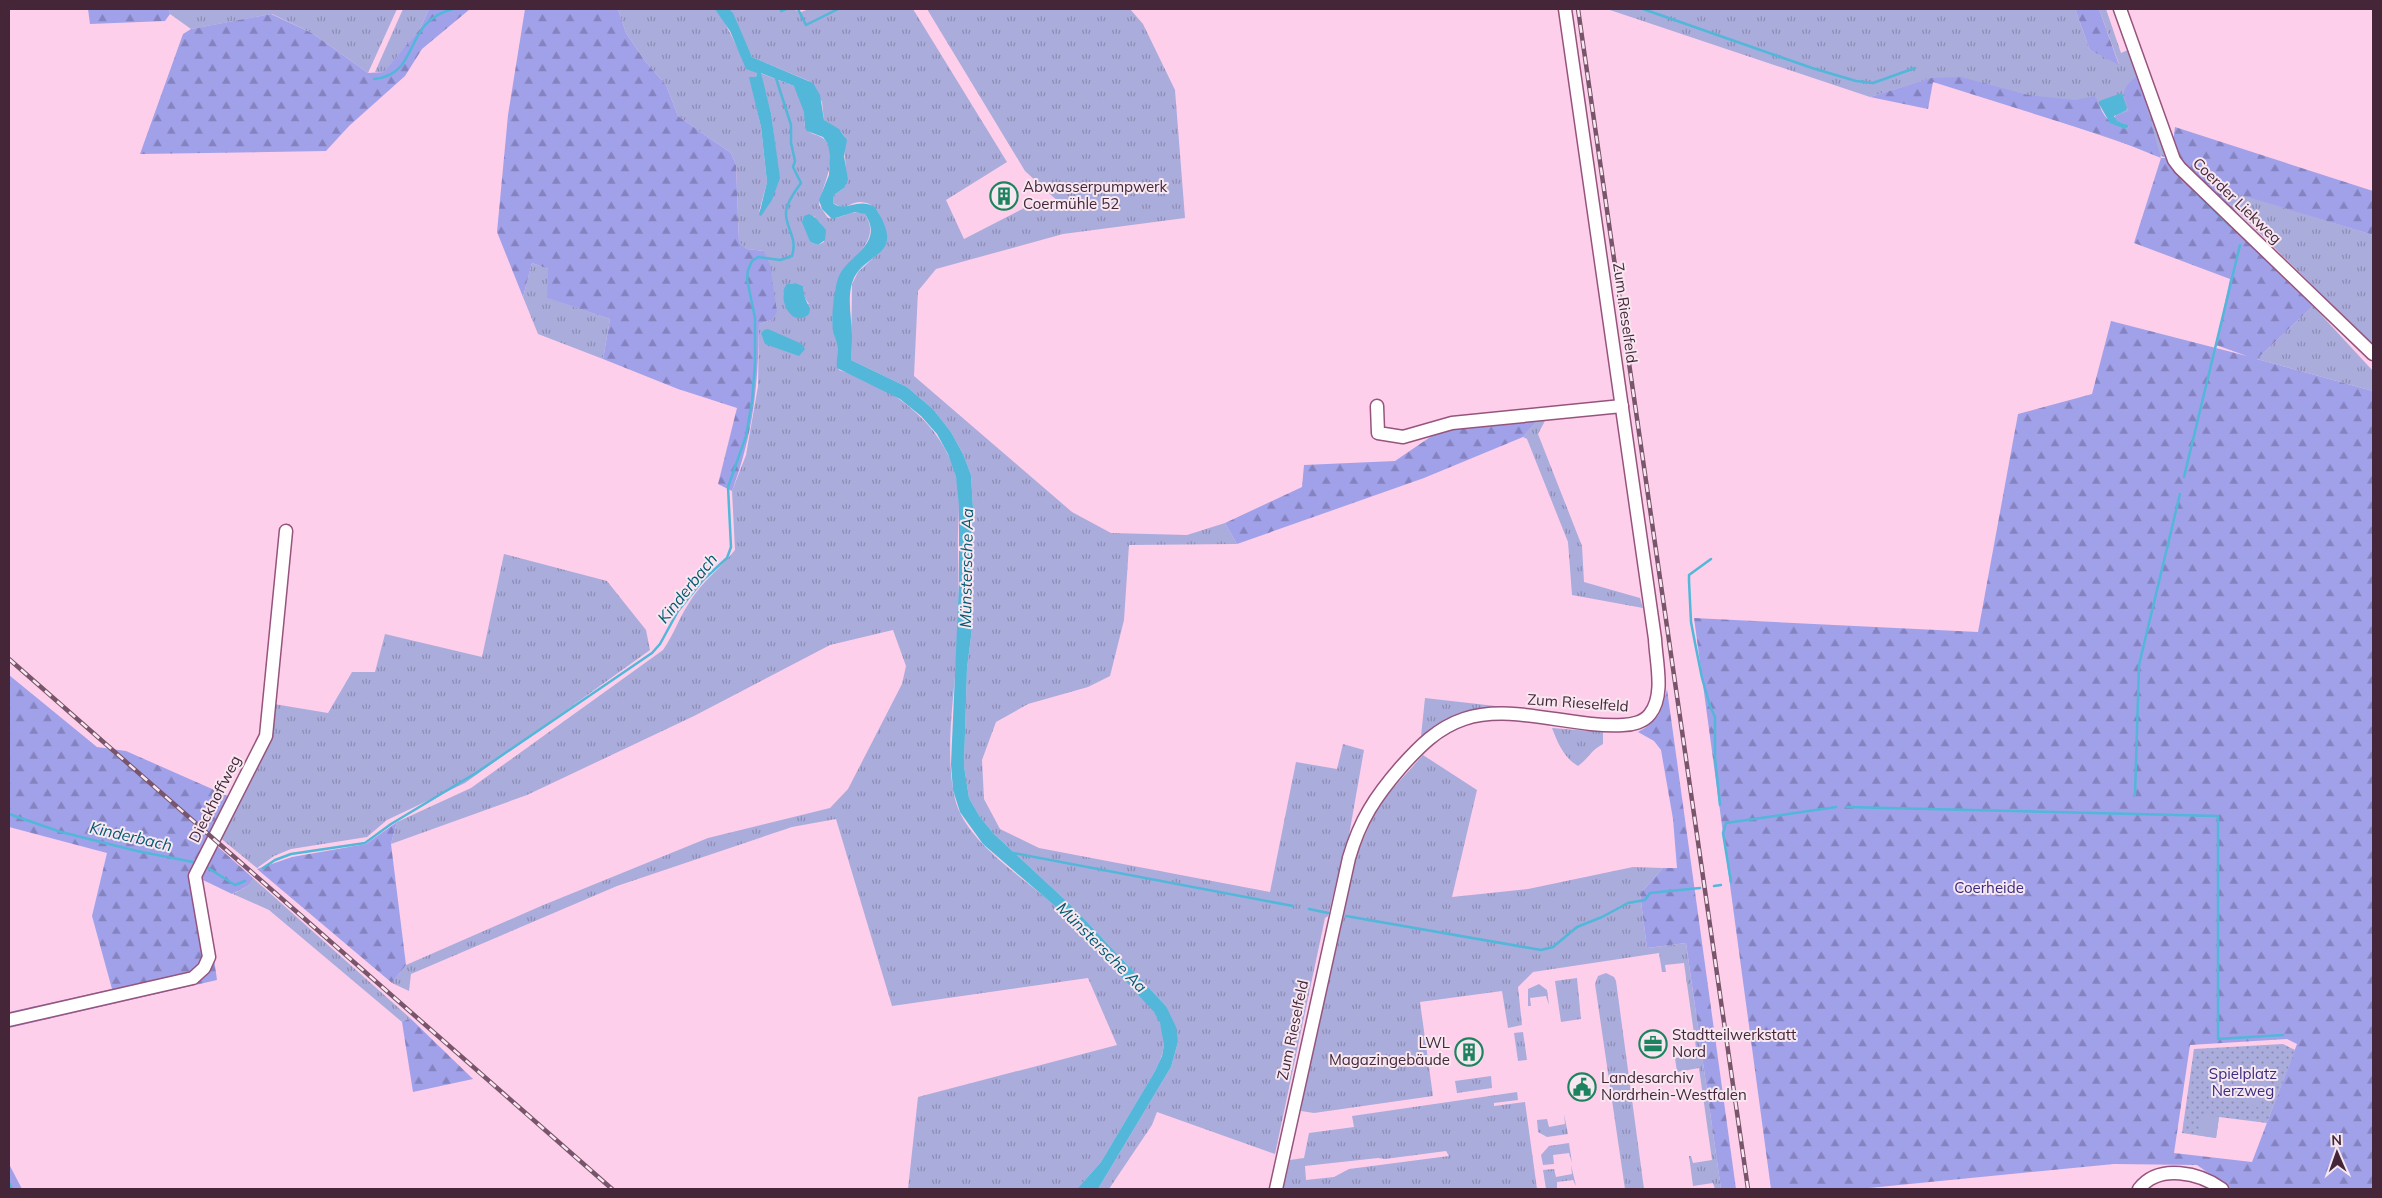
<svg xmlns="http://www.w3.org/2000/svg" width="2382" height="1198" font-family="Mulish,sans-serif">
<defs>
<pattern id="grass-tufts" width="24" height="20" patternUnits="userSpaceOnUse" patternTransform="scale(1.25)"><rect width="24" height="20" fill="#aaacdc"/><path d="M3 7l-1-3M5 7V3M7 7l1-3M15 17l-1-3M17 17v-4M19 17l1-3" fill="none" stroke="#8c8cb3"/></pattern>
<pattern id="forest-firs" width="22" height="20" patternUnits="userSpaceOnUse" patternTransform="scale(1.25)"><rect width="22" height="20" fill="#a1a1ea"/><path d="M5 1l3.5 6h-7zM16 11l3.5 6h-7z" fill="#8583bf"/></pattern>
<pattern id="park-dots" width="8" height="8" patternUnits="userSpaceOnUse" patternTransform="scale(1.25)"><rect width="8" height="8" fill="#aaacdc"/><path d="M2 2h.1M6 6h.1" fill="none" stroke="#8c8cb3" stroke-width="1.8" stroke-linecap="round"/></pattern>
</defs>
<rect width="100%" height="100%" fill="#fecfea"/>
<!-- grass -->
<g fill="url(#grass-tufts)" fill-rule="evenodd">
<polygon points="169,9 397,9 368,73 312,33 272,14 191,29 170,14"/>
<polygon points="403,9 429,9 420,29 385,72 375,72"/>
<path d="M618,9h97l7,8 15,30 20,26 -1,4h-6l11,50 6,55 -8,30 20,-34 -8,-65 -11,-40 34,13c6,8 10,20 11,29 0,4 -1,8 0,12 3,8 14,7 19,12 17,16 -3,48 -5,66l9,13c14,2 24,-10 37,-4 20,32 -25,46 -29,73 -2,15 -5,32 -2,46 1,5 4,11 5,15 0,9 -2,11 0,22 50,14 105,54 117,107 6,24 1,48 2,72 1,38 1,76 -2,114 -3,42 -11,94 -1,136 11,45 73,81 106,112 23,22 43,46 64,68 15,16 35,33 38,55 3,14 -2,25 -8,37l-54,91 -24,27h-169l10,-92 199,-52 -29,-67 -196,28 -56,-187 -44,8 -175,59 -206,88 -2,17 -17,-8 14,-18 135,-59 167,-68 122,-30 18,-19 54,-105 4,-18 -13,-36 -63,15 -136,71 -167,79 -136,49 6,-22 74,-34 192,-138c10,-14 16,-32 26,-47 12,-21 32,-35 46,-53l-3,-59 14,-36 12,-69 1,-62 13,-4 -8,-69 -17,-2 -8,-7 -3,-77 -5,-12 -53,-37 -12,-31 -21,-24 -19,-28zM814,216l7,8 3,18 -6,3 -8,-3 -4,-12zM796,283l7,3 2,12 4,6 -23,3 -3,-13 5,-10z"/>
<path d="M729,9h63l9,3 8,-3h104l94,153 -61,38 18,39 68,-35 30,1 -37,-34 -98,-162h203l13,15 32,66 10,128 -122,16 -127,35 -18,22 -4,85 158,136 39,21 76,2 38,-12 12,21 -108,1 -5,75 -14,56 -22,11 -60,17 -32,18 -14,38 2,39 16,30 39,19 231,44 26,-130 41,7 6,-25 21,6 -16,91 -3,6 -17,69 -3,2 -50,236 -118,-42 -5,13 -43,64h-11l73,-122 7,-25 -12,-36 -91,-97 -81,-75 -14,-17 -11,-19 -5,-32 3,-98 5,-39 -3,-9 4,-112 -2,-33 -7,-19 -13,-24 -18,-23 -26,-22 -56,-27 1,-76 6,-12 25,-23c-1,-18 3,-46 -23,-47 -7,0 -12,5 -19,5l-8,-4 1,-8 10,-7c2,-15 2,-18 1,-31 -2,-9 4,-15 -2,-23 -5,-7 -13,-8 -19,-14l-2,-18 -13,-21 -57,-24z"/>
<path d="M1607,9h468l15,41 29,14 -20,-55h7l15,44 9,-4 37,109 -235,-80 -62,19zM2112,98l13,13 -9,3 -1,5 12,6c-17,-2 -25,-5 -28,-24z"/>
<polygon points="2223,189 2373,235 2373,345 2231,205"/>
<polygon points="532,263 548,269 548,298 610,319 603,359 538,334 523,297"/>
<polygon points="2313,306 2373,371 2373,391 2257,359"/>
<polygon points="1546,419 1538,434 1582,546 1584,582 1640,598 1643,608 1572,595 1568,542 1527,439 1523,437 1538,420"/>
<polygon points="504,554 607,581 646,630 650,650 465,783 387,820 367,837 291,849 274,856 257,868 219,837 274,704 328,713 352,672 375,672 385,634 482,657"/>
<path d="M1425,698l88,10c-38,3 -60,6 -92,28z"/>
<path d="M1552,728l51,4v12c-13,7 -13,13 -25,22 -15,-9 -20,-23 -26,-38z"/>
<polygon points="1423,755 1477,790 1452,897 1528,889 1633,867 1663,868 1640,894 1647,948 1686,943 1721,1189 1715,1189 1713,1183 1693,1186 1689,1156 1691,1156 1693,1163 1712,1160 1699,1068 1677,1072 1675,1058 1697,1055 1684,963 1665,965 1666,972 1662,972 1659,953 1533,972 1518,987 1522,1025 1508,1028 1502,991 1420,1002 1433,1096 1314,1113 1301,1111 1314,1032 1352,866 1378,805"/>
<polygon points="253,878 410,1018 402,1022 269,910 233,894 248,886"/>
<polygon points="1606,973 1614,977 1616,981 1644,1189 1625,1189 1595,984 1598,976"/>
<polygon points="1577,978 1581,1019 1561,1022 1555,981"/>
<polygon points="1539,984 1547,990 1549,1005 1546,996 1530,998 1531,1006 1528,1006 1528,989"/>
<polygon points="1523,1032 1527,1060 1518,1061 1514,1033"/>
<polygon points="1491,1076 1492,1088 1457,1093 1455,1081"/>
<path d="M1517,1092l1,8 -24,3v3l31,-4 12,87h-254l7,-29 14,-2 5,-25 45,-6 -2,-11zM1446,1151l3,5 -100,13 -15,8 -28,3 -1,-14 73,-8 7,1z"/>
<polygon points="1564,1114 1568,1134 1547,1137 1538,1132 1537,1120 1547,1119 1549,1127 1565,1124"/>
<polygon points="1569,1143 1572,1163 1569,1153 1553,1155 1554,1164 1543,1165 1541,1155 1549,1146"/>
<polygon points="1571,1165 1576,1186 1573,1180 1557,1182 1557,1189 1546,1189 1543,1170 1554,1169 1556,1177 1572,1174"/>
</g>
<!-- forest -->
<g fill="url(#forest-firs)" fill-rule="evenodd">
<polygon points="88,9 169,9 170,14 165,21 90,24"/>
<polygon points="429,9 470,9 422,49 405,76 349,126 326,151 140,154 183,34 191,29 271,14 312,33 368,73 384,72 420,29"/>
<path d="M525,9h93l8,24 19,28 21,24 12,31 53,37 5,12 3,77 8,7 17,2 6,14 7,47 -5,8 -13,4c-1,61 -5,108 -27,167l-14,-7 19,-76 -59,-19 -75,-30 7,-40 -63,-21 1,-29 -16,-6 -9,34 -26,-65 11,-117z"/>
<polygon points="2075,9 2099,9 2119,65 2090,50"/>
<path d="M2138,75l23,83h10l4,-31 198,64v44l-149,-45 7,15 82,101 -56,53 116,32v798h-142l-34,-24 -83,-1 -255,25h-88l-77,-571 284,14 40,-218 74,-20 19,-73 136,35 -31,-11 14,-66 -96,-36 27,-85 -47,-19 -181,-57 -5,27 -58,-12 61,-19 30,-1 67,18 47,5 20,-4c9,20 10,25 30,33l4,-1 -1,-3 -12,-4 -1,-5 14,-5c-7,-21 -8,-21 9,-36zM2287,1039l10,5 -45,118 -78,-9 16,-108z"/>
<polygon points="1538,420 1523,437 1424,478 1237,544 1225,523 1302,487 1304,465 1395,461 1442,429"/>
<polygon points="9,675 97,747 126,751 228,796 207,837 253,878 248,886 232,894 203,880 217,980 9,1028 9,1012 112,989 92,916 107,853 9,827"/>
<path d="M1667,689l69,500h-15l-35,-246 -39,5 -7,-54 23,-26h14l-4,-49 -12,-69 -7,-9 -16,-9c22,-12 23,-20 29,-43z"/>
<polygon points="397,822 391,844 406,965 392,983 257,869 292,857 366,844"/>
<polygon points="410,1018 473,1079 413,1092 402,1022"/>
<polygon points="9,1164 22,1189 9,1189"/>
</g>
<!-- park -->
<polygon fill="url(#park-dots)" points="2283,1044 2295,1050 2267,1123 2219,1117 2216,1138 2182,1133 2194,1049"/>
<!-- pitch -->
<g fill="#aaacdc">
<polygon points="2255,1064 2274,1071 2259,1108 2240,1100"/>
<polygon points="2201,1114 2219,1117 2216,1138 2197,1135"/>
</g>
<!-- water -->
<g fill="#52b7d9">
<path d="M715,9h14l4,4 19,44 61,26 7,12 4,25 15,9 8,11 -3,16 4,24 -4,8 -10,7 -1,8c12,10 24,-6 42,4 34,53 -13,43 -23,76 -5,17 0,37 0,54 0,7 -1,15 -1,23l56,27 26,22 18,23 13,24 7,19 2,33 -4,112 3,9 -5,39 -3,98 5,32 11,19 14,17 81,75 91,97 10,21 2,15 -7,25 -73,122h-21l24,-27 54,-91 7,-15 2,-11 -4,-22 -6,-11 -92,-100 -79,-68 -23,-32 -7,-22 -2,-26 8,-181v-77l-3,-29 -8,-23 -11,-20 -16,-18 -21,-17 -63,-31c-1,-7 1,-12 1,-19 0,-5 -4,-13 -5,-18 -2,-12 1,-44 6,-55 9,-21 46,-32 26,-62l-10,-2 -23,7 -10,-10 -3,-9 10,-25 1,-19 -2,-12 -5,-7 -16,-6 -2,-3 -1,-16 -10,-26 -33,-13 10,40 9,65 -8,22 -11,16 -2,-1 8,-33 -6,-55 -12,-50h7l1,-4 -11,-4 -16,-38z"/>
<polygon points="2122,93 2127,108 2125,111 2114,116 2117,121 2128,125 2128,127 2125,129 2110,123 2099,104 2099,101"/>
<polygon points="809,214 816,218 826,230 825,240 818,245 810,242 802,222 804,216"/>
<path d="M796,283l7,3 2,12 5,11 -1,5c-18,16 -33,-18 -22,-30z"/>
<polygon points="768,329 802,344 805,349 799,356 765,344 761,333 764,330"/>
</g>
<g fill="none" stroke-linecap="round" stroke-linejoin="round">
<!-- stream -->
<g stroke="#52b7d9" stroke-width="2.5">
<polyline points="798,9 806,25 838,9"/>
<polyline points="1643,9 1812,68 1856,81 1873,83 1915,68"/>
<polyline points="781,11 786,9"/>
<path d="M374,79c48,-5 27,-57 79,-70"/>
<polyline points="2170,164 2176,173"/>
<polyline points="2191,187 2230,226"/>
<polyline points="2184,477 2240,245"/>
<polyline points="1711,559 1689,575 1689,581 1691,622 1695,643 1702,678 1710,706 1715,717 1715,758 1720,805"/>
<polyline points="2135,795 2139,665 2180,494"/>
<polyline points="1847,807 2218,816 2218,1039 2283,1035"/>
<polyline points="9,814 61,832 137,851 198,863"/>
<polyline points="1013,853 1293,906"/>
<polyline points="205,866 235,885 245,881"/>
<path d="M263,868l12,-8 16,-6 74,-11 26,-19 85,-51 176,-120 8,-9 18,-33 25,-31 24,-22 4,-11 -3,-60 18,-51 6,-34 3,-39v-45l-8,-39 1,-9 4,-9 6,-4 22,3 12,-4c6,-19 -7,-28 -6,-44 1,-10 9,-21 15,-29l-8,-16 2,-6 -4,-18v-18l-15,-47"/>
<polyline points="1731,882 1723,833 1726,823 1836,807"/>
<polyline points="1714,886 1721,885"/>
<polyline points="1309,909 1328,913"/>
<polyline points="1346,916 1541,950 1553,947 1577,927 1602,917 1628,903 1645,900 1650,893 1700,888"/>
<polyline points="9,1183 12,1189"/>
</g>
<!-- minor casing -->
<g stroke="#96547d" stroke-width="15">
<g id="minor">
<polyline points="2120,9 2174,160 2180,168 2373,354"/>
<polyline points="1377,406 1378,433 1403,437 1452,423 1622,406"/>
<polyline points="9,1020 193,978 204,968 209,957 195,876 266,736 286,531"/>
<path d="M1276,1189l73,-331c11,-38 26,-61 52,-91 18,-20 36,-39 63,-48 48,-16 108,9 159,6 9,0 21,-3 27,-11 15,-19 6,-52 5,-75l-90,-630"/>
<path d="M2139,1189c20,-26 61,-16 83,0"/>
</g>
</g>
<!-- minor -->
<use href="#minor" stroke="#fff" stroke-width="12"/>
<!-- rail casing -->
<g stroke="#78556a" stroke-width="4.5">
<g id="rail">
<polyline points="1578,9 1748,1189"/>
<polyline points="9,659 612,1189"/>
</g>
</g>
<!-- rail -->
<use href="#rail" stroke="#f7e7f0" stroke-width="2.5" stroke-dasharray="8" stroke-linecap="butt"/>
</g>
<!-- icons -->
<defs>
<g id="building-ring" transform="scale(1.4375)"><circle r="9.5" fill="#f7e7f0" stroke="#1c835e" stroke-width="1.5"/><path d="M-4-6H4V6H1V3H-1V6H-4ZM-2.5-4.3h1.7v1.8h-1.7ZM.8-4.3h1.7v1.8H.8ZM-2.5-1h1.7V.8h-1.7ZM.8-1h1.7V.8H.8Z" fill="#1c835e"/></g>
<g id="office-ring" transform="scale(1.4375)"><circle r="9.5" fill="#f7e7f0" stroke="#1c835e" stroke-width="1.5"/><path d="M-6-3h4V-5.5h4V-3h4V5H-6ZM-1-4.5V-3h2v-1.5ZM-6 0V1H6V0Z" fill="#1c835e"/></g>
<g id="civic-ring" transform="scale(1.4375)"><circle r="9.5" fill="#f7e7f0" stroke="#1c835e" stroke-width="1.5"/><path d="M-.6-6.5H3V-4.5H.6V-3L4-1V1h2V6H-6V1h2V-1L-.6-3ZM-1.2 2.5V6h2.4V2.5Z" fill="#1c835e"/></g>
</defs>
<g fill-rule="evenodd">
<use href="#building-ring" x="1004" y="196"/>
<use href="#office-ring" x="1653" y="1044"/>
<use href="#building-ring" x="1469" y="1052"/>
<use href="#civic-ring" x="1582" y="1087"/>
</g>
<g text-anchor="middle" stroke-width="4" stroke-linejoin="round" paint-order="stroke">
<!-- poi labels -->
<g font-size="15" fill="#442638" stroke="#f7e7f0" text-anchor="start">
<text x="1023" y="192">Abwasserpumpwerk<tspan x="1023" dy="17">Coermühle 52</tspan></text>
<text x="1672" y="1040">Stadtteilwerkstatt<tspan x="1672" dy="17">Nord</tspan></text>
<text x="1450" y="1048" text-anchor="end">LWL<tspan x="1450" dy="17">Magazingebäude</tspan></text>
<text x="1601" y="1083">Landesarchiv<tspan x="1601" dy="17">Nordrhein-Westfalen</tspan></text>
</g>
<!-- street labels -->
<g font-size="15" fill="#442638" stroke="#f7e7f0">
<text transform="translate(2237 201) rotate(44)" y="5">Coerder Liekweg</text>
<text transform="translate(1625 313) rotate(82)" y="5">Zum Rieselfeld</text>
<text transform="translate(1578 703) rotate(4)" y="5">Zum Rieselfeld</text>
<text transform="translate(215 799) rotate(-63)" y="5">Dieckhoffweg</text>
<text transform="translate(1293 1030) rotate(-78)" y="5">Zum Rieselfeld</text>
</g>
<!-- park labels -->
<g font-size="15" fill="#372b7f" stroke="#f7e7f0">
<text x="1989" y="893">Coerheide</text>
<text x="2243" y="1079">Spielplatz<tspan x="2243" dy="17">Nerzweg</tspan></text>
</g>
<!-- water labels -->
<g font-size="16" font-style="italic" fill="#005a71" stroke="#f7e7f0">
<text transform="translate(966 568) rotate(-89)" y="6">Münstersche Aa</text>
<text transform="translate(687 588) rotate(-51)" y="6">Kinderbach</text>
<text transform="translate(131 836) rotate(13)" y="6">Kinderbach</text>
<text transform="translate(1102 947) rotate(45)" y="6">Münstersche Aa</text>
</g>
</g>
<!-- border -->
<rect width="2382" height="1198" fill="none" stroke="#442638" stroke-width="20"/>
<!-- north arrow -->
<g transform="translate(2337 1153) rotate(358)" stroke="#f7e7f0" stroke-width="4" paint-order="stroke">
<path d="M0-4L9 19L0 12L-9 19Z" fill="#442638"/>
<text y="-8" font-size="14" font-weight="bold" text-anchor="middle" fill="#442638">N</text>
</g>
</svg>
